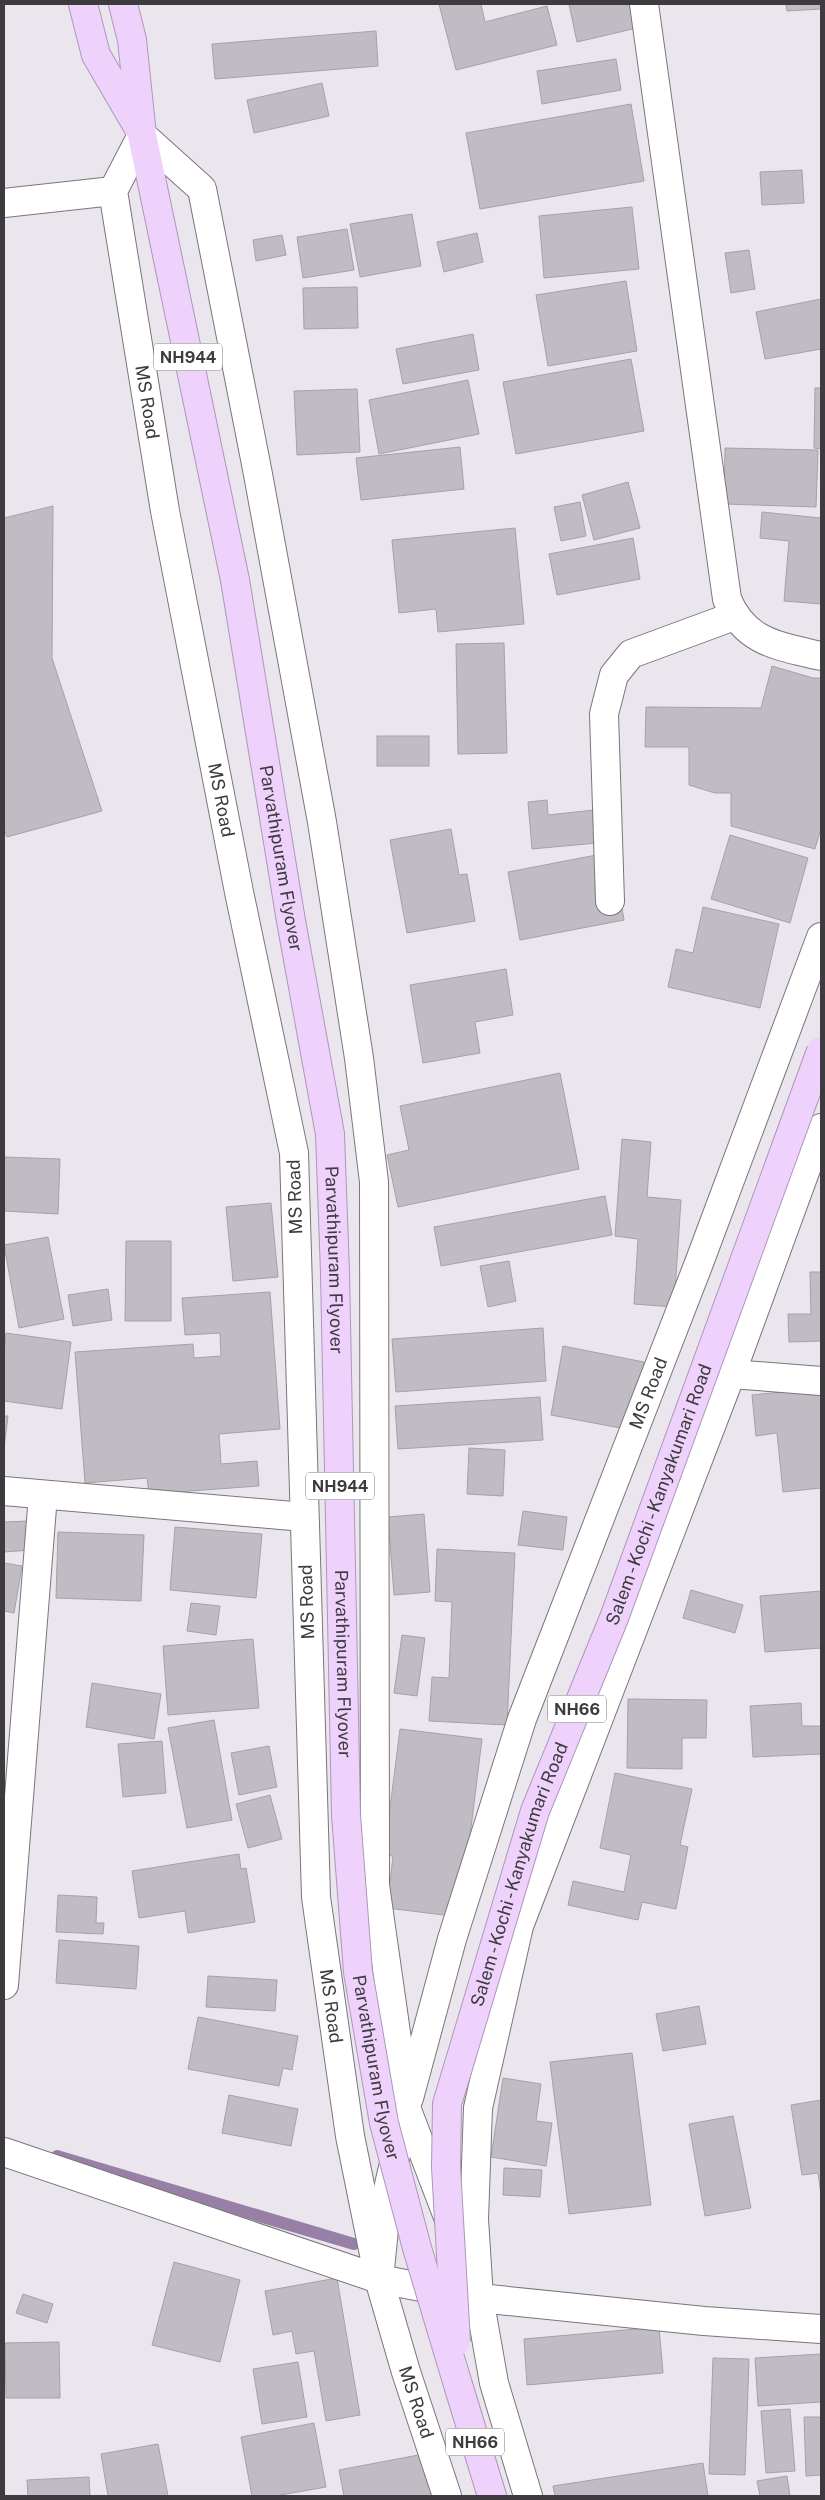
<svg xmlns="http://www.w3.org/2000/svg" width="825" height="2500" font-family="'Public Sans',sans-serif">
<rect width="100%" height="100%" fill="#ebe6ee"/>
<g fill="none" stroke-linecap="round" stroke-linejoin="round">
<!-- stream -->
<polyline stroke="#987fa6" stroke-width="12" points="57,2156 354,2244"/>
</g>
<!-- building -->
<g fill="#c1bcc4" stroke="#a6a1a9">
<polygon points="439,4 481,4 485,22 547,6 557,45 456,70"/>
<polygon points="569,4 635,4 641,27 577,42"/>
<polygon points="786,4 821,4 821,9 787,11"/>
<polygon points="376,31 378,66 215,79 212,44"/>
<polygon points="616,59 621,90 542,104 537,71"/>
<polygon points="322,83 329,116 254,133 247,100"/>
<polygon points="631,104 644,181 480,209 466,133"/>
<polygon points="802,170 804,203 762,205 760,172"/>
<polygon points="632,207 639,269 544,278 539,216"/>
<polygon points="412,214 421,266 360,277 350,224"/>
<polygon points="347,229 354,270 303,278 297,237"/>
<polygon points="477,233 483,262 444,272 437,242"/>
<polygon points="282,235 286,255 256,261 253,240"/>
<polygon points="749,250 755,289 731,293 725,253"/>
<polygon points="626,281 637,351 548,366 536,295"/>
<polygon points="357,287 358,328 304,329 303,288"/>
<polygon points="821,299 821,349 765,359 756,312"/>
<polygon points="473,334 479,370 403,384 396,349"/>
<polygon points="631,359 644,431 516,454 503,382"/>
<polygon points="468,380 479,434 379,454 369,400"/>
<polygon points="815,388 821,388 821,449 814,448"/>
<polygon points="357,389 360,452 297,455 294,391"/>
<polygon points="460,447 464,489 361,500 356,458"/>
<polygon points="725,448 818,450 816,507 724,504"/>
<polygon points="628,482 640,528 594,540 582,495"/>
<polygon points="580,502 586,536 561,541 554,507"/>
<polygon points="53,506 52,658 102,811 7,837 4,829 4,518"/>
<polygon points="762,512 821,518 821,604 784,601 789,541 760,538"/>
<polygon points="515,528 524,624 438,632 436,609 399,613 392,540"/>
<polygon points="633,538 640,579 557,595 549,554"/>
<polygon points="504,643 507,753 458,754 456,644"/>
<polygon points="772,666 813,678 821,678 821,828 815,849 731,826 731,793 715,793 689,785 689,747 645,747 646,707 761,708"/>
<rect x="377" y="736" width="52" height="30"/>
<polygon points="547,800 548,815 594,810 597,843 532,849 528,802"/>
<polygon points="451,829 459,875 467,874 475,921 407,933 390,840"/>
<polygon points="730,835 808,858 790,923 711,899"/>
<polygon points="612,852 624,920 520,940 508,872"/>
<polygon points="703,907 779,924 760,1008 668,987 676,949 693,953"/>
<polygon points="506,969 513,1015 475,1022 480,1053 423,1063 410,985"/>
<polygon points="560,1073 579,1169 398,1207 387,1155 409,1150 400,1106"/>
<polygon points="622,1139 651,1142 647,1197 681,1200 674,1307 634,1304 638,1239 615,1236"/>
<polygon points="4,1157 60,1159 58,1214 4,1211"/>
<polygon points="605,1196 612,1235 441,1266 434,1227"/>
<polygon points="271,1203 278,1277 233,1281 226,1207"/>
<polygon points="48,1237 64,1319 19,1328 4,1245"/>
<polygon points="126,1241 171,1241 171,1321 125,1321"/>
<polygon points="509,1261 516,1301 488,1307 480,1266"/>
<polygon points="810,1272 821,1272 821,1341 789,1342 788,1314 811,1314"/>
<polygon points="108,1289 112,1320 73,1326 68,1295"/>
<polygon points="270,1292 280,1429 219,1434 221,1464 257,1461 259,1486 149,1494 147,1478 85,1483 75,1352 193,1344 194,1358 221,1356 220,1333 185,1335 182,1298"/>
<polygon points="543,1328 546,1381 396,1392 392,1339"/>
<polygon points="6,1333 71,1342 62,1409 4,1401 4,1353"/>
<polygon points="563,1346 644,1362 631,1430 551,1415"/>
<polygon points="821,1388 821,1488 783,1492 777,1433 756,1436 752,1395"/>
<polygon points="540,1397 543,1440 398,1449 395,1406"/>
<polygon points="4,1416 8,1416 4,1448"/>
<polygon points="469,1448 505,1450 503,1496 467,1494"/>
<polygon points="523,1511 567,1517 563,1550 518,1545"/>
<polygon points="424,1514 430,1592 394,1595 388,1517"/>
<polygon points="29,1521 31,1550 4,1552 4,1522"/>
<polygon points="175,1527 262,1534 256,1598 170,1590"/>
<polygon points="58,1532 144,1535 141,1601 56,1598"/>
<polygon points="437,1549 515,1553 507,1725 429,1721 432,1677 449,1678 452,1602 435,1601"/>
<polygon points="4,1563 22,1566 14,1613 4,1611"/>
<polygon points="691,1590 743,1605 735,1633 683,1618"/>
<polygon points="821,1591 821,1648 765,1652 760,1596"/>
<polygon points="191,1603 220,1606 216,1635 187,1631"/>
<polygon points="402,1635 425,1638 417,1696 394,1693"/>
<polygon points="253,1639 259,1708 168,1715 163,1646"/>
<polygon points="92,1683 161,1694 154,1739 86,1727"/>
<polygon points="628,1699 707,1700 706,1738 682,1738 682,1769 627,1768"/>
<polygon points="801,1703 802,1726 821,1726 821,1754 753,1757 750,1706"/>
<polygon points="214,1720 232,1820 187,1828 168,1728"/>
<polygon points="400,1729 482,1739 460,1917 387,1908 393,1856 384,1855"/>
<polygon points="162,1741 166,1793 123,1797 118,1744"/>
<polygon points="269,1746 277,1787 239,1795 231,1753"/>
<polygon points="615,1773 692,1789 680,1845 688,1847 676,1909 642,1902 638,1920 568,1905 573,1881 624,1892 631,1855 600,1848"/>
<polygon points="270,1795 282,1839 248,1848 236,1804"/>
<polygon points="239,1854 241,1869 246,1868 255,1922 188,1933 185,1911 139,1918 132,1871"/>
<polygon points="58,1895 97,1897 96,1923 104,1923 103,1934 56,1932"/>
<polygon points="59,1940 139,1946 136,1989 56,1983"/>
<polygon points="208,1976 277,1980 275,2011 206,2007"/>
<polygon points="699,2006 706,2044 663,2051 656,2014"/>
<polygon points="198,2017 298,2036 292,2070 283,2068 279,2086 188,2069"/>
<polygon points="632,2053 651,2205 569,2214 550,2062"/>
<polygon points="503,2078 541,2084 536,2121 552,2123 546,2166 491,2157"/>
<polygon points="229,2095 298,2109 291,2146 222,2133"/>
<polygon points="821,2100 821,2195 818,2173 802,2175 791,2105"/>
<polygon points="733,2116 751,2208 705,2216 689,2124"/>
<polygon points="504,2168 542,2170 540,2197 503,2195"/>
<polygon points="174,2262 240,2280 220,2362 152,2345"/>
<polygon points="337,2278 360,2415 326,2421 314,2351 296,2354 292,2331 273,2335 265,2291"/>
<polygon points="23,2294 53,2304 47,2323 16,2313"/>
<polygon points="659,2327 663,2373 527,2385 524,2339"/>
<polygon points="59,2342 60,2398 6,2398 5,2343"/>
<polygon points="821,2354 821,2402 758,2406 755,2358"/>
<polygon points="713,2358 749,2359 745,2475 709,2474"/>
<polygon points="298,2362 307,2417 262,2424 253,2369"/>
<polygon points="790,2409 795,2471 766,2473 761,2411"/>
<polygon points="804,2417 821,2417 821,2475 806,2476"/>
<polygon points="314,2423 326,2487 275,2496 252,2496 241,2437"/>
<polygon points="158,2444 168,2496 108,2496 101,2454"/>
<polygon points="429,2453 436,2496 344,2496 339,2470"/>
<polygon points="703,2463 708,2496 555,2496 553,2486"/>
<polygon points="787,2476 790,2496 760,2496 757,2481"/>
<polygon points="89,2477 90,2496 28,2496 27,2480"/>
</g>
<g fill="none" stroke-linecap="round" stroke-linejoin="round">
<!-- minor casing -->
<g stroke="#7a757c" stroke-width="30">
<g id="minor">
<path d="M644,4l83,595c18,44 52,47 94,57"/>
<polyline points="4,203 113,191"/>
<polyline points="610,901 604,714 614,675 631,654 734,616"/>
<polyline points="731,1374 821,1381"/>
<polyline points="4,1491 304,1517"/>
<polyline points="4,1985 43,1495"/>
</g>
</g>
<!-- tertiary casing -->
<g stroke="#7a757c" stroke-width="30">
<g id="tertiary">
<path id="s1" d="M409,2098l43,-159 70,-220 177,-456 122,-326"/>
<polyline points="4,2152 379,2279 479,2298 704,2321 821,2329"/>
<path id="s2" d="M396,2155l-8,34 -9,90 27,93 41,124"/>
<polyline points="379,2279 350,2136 316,1897 294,1153 239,892 165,511 113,191 142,135 202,189 257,469 322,822 359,1058 374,1182 375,1885 407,2110 479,2298"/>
<polyline points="528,2496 494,2383 479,2298 474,2219 478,2108 519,1926 731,1374 821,1128"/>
</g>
</g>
<!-- trunk casing -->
<g stroke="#ad96ba" stroke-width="30">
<g id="trunk">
<polyline points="83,4 96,55 138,127"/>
<polyline points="123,4 132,40 142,135 235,580"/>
<polyline points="459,2388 492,2496"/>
</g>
</g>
<!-- minor -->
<use href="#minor" stroke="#fff" stroke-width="28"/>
<!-- tertiary -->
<use href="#tertiary" stroke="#fff" stroke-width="28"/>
<!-- trunk -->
<use href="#trunk" stroke="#eed2fc" stroke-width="28"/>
<!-- trunk-bridge casing -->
<g stroke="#ad96ba" stroke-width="30" stroke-linecap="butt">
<g id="trunk-bridge">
<path id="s3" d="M235,580l56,341 39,213 5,139 11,542 12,157 26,151 33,125 42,140"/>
<path id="s4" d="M456,2342l-10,-175 1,-63 88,-293 79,-193 207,-567"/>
</g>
</g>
<!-- trunk-bridge -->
<use href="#trunk-bridge" stroke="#eed2fc" stroke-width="28"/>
</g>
<g text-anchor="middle" stroke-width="4.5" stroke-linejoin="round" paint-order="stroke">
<!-- shield labels -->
<g fill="#fff" stroke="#777678" stroke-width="1">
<rect x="154" y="343.5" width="68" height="27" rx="4"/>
<rect x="306" y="1472.5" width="68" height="27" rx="4"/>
<rect x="548" y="1695.5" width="58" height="27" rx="4"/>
<rect x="446" y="2428.5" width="58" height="27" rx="4"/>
</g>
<g font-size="16" font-weight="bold" fill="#3d3b3e">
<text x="188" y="363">NH944</text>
<text x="340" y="1492">NH944</text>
<text x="577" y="1715">NH66</text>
<text x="475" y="2448">NH66</text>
</g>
<!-- street labels -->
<g font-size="18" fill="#3d3b3e" stroke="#fff">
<text transform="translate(147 402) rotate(81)" y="6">MS Road</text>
<text transform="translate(221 800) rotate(79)" y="6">MS Road</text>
<text dy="6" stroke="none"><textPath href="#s3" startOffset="282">Parvathipuram Flyover</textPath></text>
<text transform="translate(295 1197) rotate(-92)" y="6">MS Road</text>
<text dy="6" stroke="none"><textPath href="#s3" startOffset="688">Parvathipuram Flyover</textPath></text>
<text dy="6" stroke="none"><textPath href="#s1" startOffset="745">MS Road</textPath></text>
<text dy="6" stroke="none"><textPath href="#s4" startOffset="884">Salem - Kochi - Kanyakumari Road</textPath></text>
<text transform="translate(307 1602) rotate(-92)" y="6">MS Road</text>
<text dy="6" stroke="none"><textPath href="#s3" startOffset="1092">Parvathipuram Flyover</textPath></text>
<text dy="6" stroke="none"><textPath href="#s4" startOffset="479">Salem - Kochi - Kanyakumari Road</textPath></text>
<text transform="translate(331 2006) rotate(82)" y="6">MS Road</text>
<text dy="6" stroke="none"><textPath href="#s3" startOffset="1498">Parvathipuram Flyover</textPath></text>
<text dy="6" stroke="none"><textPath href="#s2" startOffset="254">MS Road</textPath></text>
</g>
</g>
<!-- border -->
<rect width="825" height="2500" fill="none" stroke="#3d3b3e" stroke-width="10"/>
</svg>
